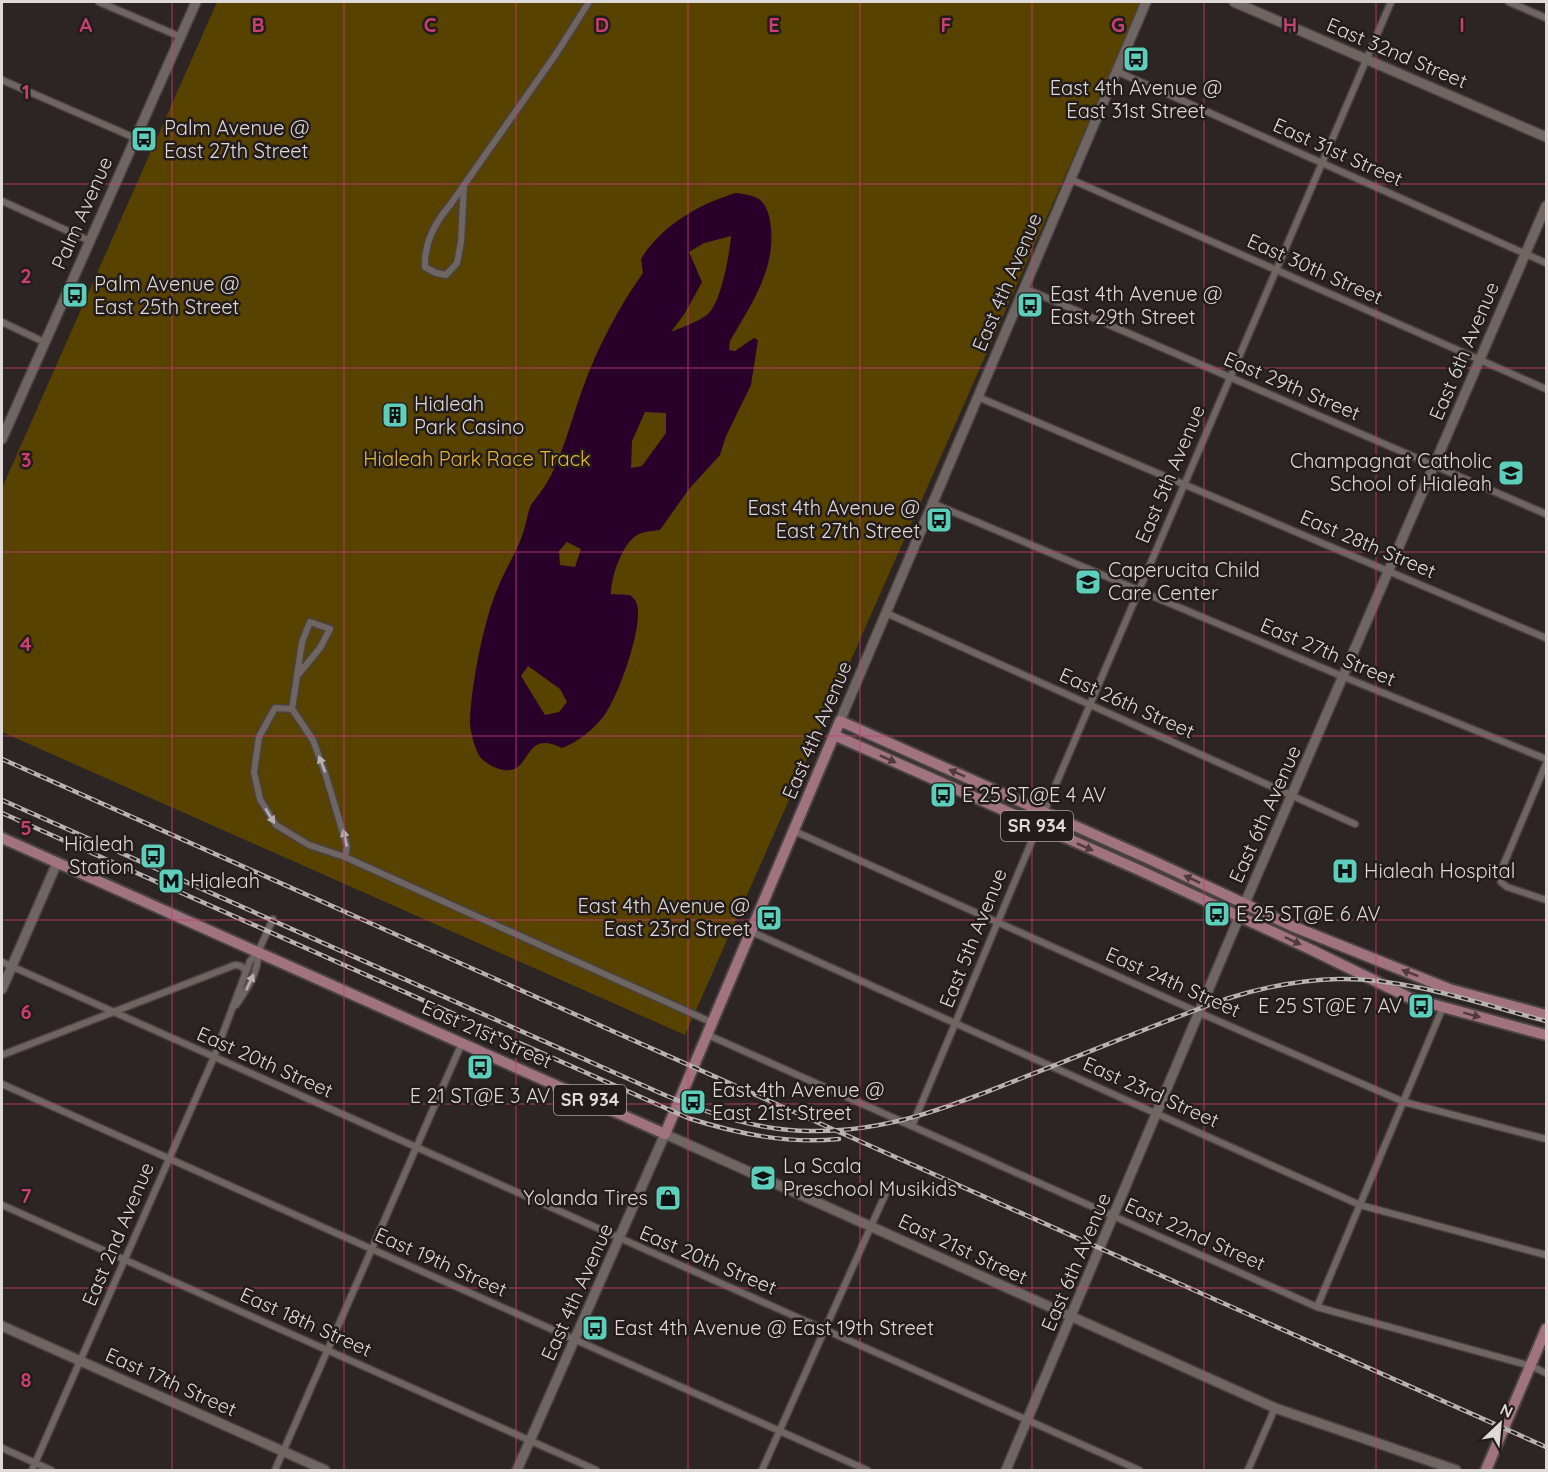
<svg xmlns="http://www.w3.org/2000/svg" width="1548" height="1472" font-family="Quicksand,sans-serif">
<rect width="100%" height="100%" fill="#2d2524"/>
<!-- green -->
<polygon fill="#574200" points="217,2 1142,2 685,1035 2,732 2,488"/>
<!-- water -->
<path fill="#29002a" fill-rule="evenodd" d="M736,193c8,1 16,2 23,6 9,7 11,19 12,30 4,42 -21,77 -41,112l-1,9 6,1 19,-13 4,2 -7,45 -25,51 -6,19 -31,34 -29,41c-8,1 -16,1 -23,5 -15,9 -26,42 -26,59l19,1c2,2 5,4 6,7 10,19 -19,99 -33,115 -11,14 -24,24 -41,31 -42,-21 -28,31 -63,21 -6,-2 -15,-7 -19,-12 -5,-8 -10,-25 -10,-35 1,-36 14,-104 29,-137 7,-17 17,-32 23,-49 4,-10 5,-22 9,-31 3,-5 8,-10 11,-15 6,-8 11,-18 15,-28 11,-25 17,-51 27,-77 14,-39 35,-78 59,-112l-2,-14c21,-34 58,-55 95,-66zM731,236c-1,17 -10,65 -22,77 -7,7 -28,15 -38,19l14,-19 17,-31 -13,-30 15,-9zM645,412l21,1v20l-24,33 -11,2 1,-27zM567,542l14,7 -6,18 -15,-2 -1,-14zM528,666l32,23 7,13 -8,10 -14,3 -24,-39z"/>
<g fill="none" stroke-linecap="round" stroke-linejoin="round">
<!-- street casing -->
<g stroke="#4a4342" stroke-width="9">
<g id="street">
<polyline points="99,2 181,37"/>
<polyline points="1509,2 1546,18"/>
<polyline points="1116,71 1546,263"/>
<polyline points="2,80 135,138"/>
<polyline points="1070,179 1546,389"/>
<path d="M464,185l-3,57 -4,21 -11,12 -10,-2 -11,-6c-1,-25 10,-44 25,-62l106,-151 33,-52"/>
<polyline points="2,201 90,241"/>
<polyline points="1024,288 1546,514"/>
<polyline points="2,322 44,342"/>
<polyline points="978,397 1546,638"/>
<polyline points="932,503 1344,677 1546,759"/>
<polyline points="886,613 1355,824"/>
<polyline points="292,709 297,676 320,648 330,629 310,622 302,642 297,676"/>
<polyline points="1546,764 1500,873 1501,882 1507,887 1546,900"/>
<polyline points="794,831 1200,1013 1404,1102 1546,1139"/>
<polyline points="345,857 347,846 325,773 313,740 292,709 275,708 259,737 254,772 260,799 276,825 309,845 345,857 713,1023"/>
<polyline points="752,932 1360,1205 1546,1255"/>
<polyline points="2,962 1139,1470"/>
<path d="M236,1005c11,-16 23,-33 22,-53"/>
<polyline points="708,1035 1317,1307 1531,1366 1546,1373"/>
<polyline points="2,1055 235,965 241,966 246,971"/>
<polyline points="2,1084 867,1470"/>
<polyline points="912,1126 1044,812 1391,2"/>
<polyline points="2,1205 596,1470"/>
<polyline points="1317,1307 1443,1007"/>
<polyline points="2,1448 51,1470"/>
<polyline points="32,1470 214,1057 250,961 258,952 273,919"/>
<polyline points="275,1470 462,1043"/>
<polyline points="762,1470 889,1186"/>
<polyline points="1248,1470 1275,1408"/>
</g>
</g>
<!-- secondary casing -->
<g stroke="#4a4342" stroke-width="12">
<g id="secondary">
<polyline points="1234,2 1546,137"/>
<polyline points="2,439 196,2"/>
<polyline points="840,721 1146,2"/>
<polyline points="2,989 57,863"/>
<polyline points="2,1326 325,1470"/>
<polyline points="517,1470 665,1134 1275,1408 1456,1470"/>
<polyline points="1006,1470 1245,903 1546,206"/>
</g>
</g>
<!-- primary casing -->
<g stroke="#4a4342" stroke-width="14">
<g id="primary">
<polyline points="834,735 1139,870 1312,950 1410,998 1546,1035"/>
<polyline points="2,838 665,1134 840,721 1149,859 1292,926 1449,989 1546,1015"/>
<polyline points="1486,1470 1546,1329"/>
</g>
</g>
<!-- street -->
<use href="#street" stroke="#6f6664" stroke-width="6"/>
<!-- secondary -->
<use href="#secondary" stroke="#6f6664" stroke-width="9"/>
<!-- primary -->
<use href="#primary" stroke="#a17381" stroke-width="10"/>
<!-- rail casing -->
<g stroke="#b8b2b1" stroke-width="4.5">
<g id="rail">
<polyline points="2,759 1546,1447"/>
<path d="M2,800l665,296c48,20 97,36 149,35 76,0 138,-26 206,-53 68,-26 136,-55 204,-79 37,-12 75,-19 113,-20 70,-1 141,25 207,42"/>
<path d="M2,813l686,305c50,16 99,26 151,21"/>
</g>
</g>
<!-- rail -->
<use href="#rail" stroke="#231c1b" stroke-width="2" stroke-dasharray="7" stroke-linecap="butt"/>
</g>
<!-- one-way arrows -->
<defs><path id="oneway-solid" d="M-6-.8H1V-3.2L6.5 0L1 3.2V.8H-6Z" transform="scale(1.5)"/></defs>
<g fill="#4f3a3f">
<use href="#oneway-solid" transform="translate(888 759) rotate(24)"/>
<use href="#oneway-solid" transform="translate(957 773) rotate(-156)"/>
<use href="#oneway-solid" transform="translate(1085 847) rotate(24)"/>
<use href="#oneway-solid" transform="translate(1192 879) rotate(-155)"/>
<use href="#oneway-solid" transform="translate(1293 941) rotate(25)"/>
<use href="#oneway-solid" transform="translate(1410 973) rotate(-159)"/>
<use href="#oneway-solid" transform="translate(1472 1015) rotate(15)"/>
</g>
<g fill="#b8b1b0">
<use href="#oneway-solid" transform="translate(322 764) rotate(-111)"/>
<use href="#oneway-solid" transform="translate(270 816) rotate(59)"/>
<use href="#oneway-solid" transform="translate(345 838) rotate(-102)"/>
<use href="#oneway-solid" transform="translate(250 982) rotate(-65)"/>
</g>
<!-- grid -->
<path fill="none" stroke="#c83f74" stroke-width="1.5" stroke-opacity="0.55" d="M172,2v1468M344,2v1468M516,2v1468M688,2v1468M860,2v1468M1032,2v1468M1204,2v1468M1376,2v1468M2,184h1544M2,368h1544M2,552h1544M2,736h1544M2,920h1544M2,1104h1544M2,1288h1544"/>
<!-- icons -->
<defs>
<g id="bus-square" transform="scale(1.35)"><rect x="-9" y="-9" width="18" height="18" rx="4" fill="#5cceba" stroke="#231c1b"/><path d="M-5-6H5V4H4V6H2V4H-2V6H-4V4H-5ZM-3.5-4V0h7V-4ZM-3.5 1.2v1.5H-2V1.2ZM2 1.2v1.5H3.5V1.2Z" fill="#111"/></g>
<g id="building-square" transform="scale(1.35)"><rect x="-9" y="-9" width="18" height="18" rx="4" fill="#5cceba" stroke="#231c1b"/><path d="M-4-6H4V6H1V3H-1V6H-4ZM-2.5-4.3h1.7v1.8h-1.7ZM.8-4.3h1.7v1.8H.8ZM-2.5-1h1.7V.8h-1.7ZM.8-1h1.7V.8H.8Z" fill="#111"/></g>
<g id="school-square" transform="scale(1.35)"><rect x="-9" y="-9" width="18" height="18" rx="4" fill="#5cceba" stroke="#231c1b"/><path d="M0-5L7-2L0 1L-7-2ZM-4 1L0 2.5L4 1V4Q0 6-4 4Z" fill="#111"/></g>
<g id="hospital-square" transform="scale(1.35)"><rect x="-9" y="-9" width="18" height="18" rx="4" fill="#5cceba" stroke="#231c1b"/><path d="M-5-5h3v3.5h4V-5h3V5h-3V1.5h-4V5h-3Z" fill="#111"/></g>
<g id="metro-square" transform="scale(1.35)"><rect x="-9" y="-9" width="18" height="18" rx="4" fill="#5cceba" stroke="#231c1b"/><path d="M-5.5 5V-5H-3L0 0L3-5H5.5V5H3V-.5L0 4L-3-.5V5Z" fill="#111"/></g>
<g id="shop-square" transform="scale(1.35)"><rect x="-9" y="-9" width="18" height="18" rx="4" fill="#5cceba" stroke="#231c1b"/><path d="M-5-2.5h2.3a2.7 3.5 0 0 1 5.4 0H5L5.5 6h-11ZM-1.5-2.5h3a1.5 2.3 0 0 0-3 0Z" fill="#111"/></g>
</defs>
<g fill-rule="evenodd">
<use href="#bus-square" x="1136" y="59"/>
<use href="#bus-square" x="144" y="139"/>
<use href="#bus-square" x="75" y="295"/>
<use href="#bus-square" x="1030" y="305"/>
<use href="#building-square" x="395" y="415"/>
<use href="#school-square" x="1511" y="473"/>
<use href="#bus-square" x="939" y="520"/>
<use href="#school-square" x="1088" y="582"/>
<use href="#bus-square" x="943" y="795"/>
<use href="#bus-square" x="153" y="856"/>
<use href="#hospital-square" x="1345" y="871"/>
<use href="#metro-square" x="171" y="881"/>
<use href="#bus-square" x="1217" y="914"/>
<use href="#bus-square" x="769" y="918"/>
<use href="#bus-square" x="1421" y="1006"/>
<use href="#bus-square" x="480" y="1067"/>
<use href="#bus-square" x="693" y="1102"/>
<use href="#school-square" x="763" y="1178"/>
<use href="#shop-square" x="668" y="1198"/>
<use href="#bus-square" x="595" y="1328"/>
</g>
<g text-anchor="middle" stroke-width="5" stroke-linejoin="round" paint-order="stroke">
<!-- shield labels -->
<g fill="#231c1b" stroke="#a7a1a0" stroke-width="1.5">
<rect x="1001" y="811" width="72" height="30" rx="4.5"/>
<rect x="554" y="1085" width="72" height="30" rx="4.5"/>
</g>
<g font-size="18" font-weight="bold" fill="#dfdad9">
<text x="1037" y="832">SR 934</text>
<text x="590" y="1106">SR 934</text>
</g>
<!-- street labels -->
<g font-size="20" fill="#dfdad9" stroke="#231c1b">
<text transform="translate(1397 53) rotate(23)" y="7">East 32nd Street</text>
<text transform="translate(1338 152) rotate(24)" y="7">East 31st Street</text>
<text transform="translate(82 213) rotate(-66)" y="7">Palm Avenue</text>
<text transform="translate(1315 269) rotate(24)" y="7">East 30th Street</text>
<text transform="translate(1007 282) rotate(-67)" y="7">East 4th Avenue</text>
<text transform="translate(1464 351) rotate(-67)" y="7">East 6th Avenue</text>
<text transform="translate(1292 386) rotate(23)" y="7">East 29th Street</text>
<text transform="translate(1170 474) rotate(-67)" y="7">East 5th Avenue</text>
<text transform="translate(1368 544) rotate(23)" y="7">East 28th Street</text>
<text transform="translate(1328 652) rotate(23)" y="7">East 27th Street</text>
<text transform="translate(1127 703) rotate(24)" y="7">East 26th Street</text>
<text transform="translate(817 730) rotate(-67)" y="7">East 4th Avenue</text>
<text transform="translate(1265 814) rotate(-66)" y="7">East 6th Avenue</text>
<text transform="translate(973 938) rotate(-68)" y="7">East 5th Avenue</text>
<text transform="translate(1173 982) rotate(24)" y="7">East 24th Street</text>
<text transform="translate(487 1034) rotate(24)" y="7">East 21st Street</text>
<text transform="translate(265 1062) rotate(24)" y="7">East 20th Street</text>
<text transform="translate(1151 1092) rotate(24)" y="7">East 23rd Street</text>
<text transform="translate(118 1234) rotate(-67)" y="7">East 2nd Avenue</text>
<text transform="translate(1195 1234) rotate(24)" y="7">East 22nd Street</text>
<text transform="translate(963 1249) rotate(25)" y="7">East 21st Street</text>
<text transform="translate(708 1260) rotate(23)" y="7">East 20th Street</text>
<text transform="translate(441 1262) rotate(24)" y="7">East 19th Street</text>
<text transform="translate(1076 1262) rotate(-67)" y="7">East 6th Avenue</text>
<text transform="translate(577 1292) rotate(-66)" y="7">East 4th Avenue</text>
<text transform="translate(306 1322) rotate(24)" y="7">East 18th Street</text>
<text transform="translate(171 1382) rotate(24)" y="7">East 17th Street</text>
</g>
<!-- poi labels -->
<g font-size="20" fill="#dfdad9" stroke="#231c1b" text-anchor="start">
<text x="1136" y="95" text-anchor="middle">East 4th Avenue @<tspan x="1136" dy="23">East 31st Street</tspan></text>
<text x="164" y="135">Palm Avenue @<tspan x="164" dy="23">East 27th Street</tspan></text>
<text x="94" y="291">Palm Avenue @<tspan x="94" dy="23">East 25th Street</tspan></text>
<text x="1050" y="301">East 4th Avenue @<tspan x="1050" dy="23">East 29th Street</tspan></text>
<text x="414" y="411">Hialeah<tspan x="414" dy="23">Park Casino</tspan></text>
<text x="1492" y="468" text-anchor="end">Champagnat Catholic<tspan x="1492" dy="23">School of Hialeah</tspan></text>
<text x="920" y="515" text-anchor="end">East 4th Avenue @<tspan x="920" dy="23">East 27th Street</tspan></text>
<text x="1108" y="577">Caperucita Child<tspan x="1108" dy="23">Care Center</tspan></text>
<text x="962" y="802">E 25 ST@E 4 AV</text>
<text x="134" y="851" text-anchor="end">Hialeah<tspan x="134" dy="23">Station</tspan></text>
<text x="1364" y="878">Hialeah Hospital</text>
<text x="190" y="888">Hialeah</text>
<text x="750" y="913" text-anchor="end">East 4th Avenue @<tspan x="750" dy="23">East 23rd Street</tspan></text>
<text x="1236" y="921">E 25 ST@E 6 AV</text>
<text x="1402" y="1013" text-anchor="end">E 25 ST@E 7 AV</text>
<text x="712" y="1097">East 4th Avenue @<tspan x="712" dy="23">East 21st Street</tspan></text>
<text x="480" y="1103" text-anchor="middle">E 21 ST@E 3 AV</text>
<text x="783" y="1173">La Scala<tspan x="783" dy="23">Preschool Musikids</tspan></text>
<text x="648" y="1205" text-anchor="end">Yolanda Tires</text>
<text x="614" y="1335">East 4th Avenue @ East 19th Street</text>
</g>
<!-- park labels -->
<g font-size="20" fill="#e5b832" stroke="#231c1b">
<text x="477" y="466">Hialeah Park Race Track</text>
</g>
</g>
<g font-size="20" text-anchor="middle" font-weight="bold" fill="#c83f74" stroke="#231c1b" stroke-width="5" stroke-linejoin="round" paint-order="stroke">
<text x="86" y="32">A</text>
<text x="258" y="32">B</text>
<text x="430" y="32">C</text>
<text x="602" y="32">D</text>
<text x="774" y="32">E</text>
<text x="946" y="32">F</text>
<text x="1118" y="32">G</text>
<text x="1290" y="32">H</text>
<text x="1462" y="32">I</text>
<text x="26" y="99">1</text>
<text x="26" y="283">2</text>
<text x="26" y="467">3</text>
<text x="26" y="651">4</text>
<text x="26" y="835">5</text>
<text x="26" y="1019">6</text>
<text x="26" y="1203">7</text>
<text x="26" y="1387">8</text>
</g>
<!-- border -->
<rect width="1548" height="1472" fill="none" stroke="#dfdad9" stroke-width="6"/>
<!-- north arrow -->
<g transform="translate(1500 1424) rotate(26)" stroke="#231c1b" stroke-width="4.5" paint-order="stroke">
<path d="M0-4.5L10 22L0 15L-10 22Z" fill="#dfdad9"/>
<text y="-9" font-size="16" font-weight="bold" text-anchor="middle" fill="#dfdad9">N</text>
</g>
</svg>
